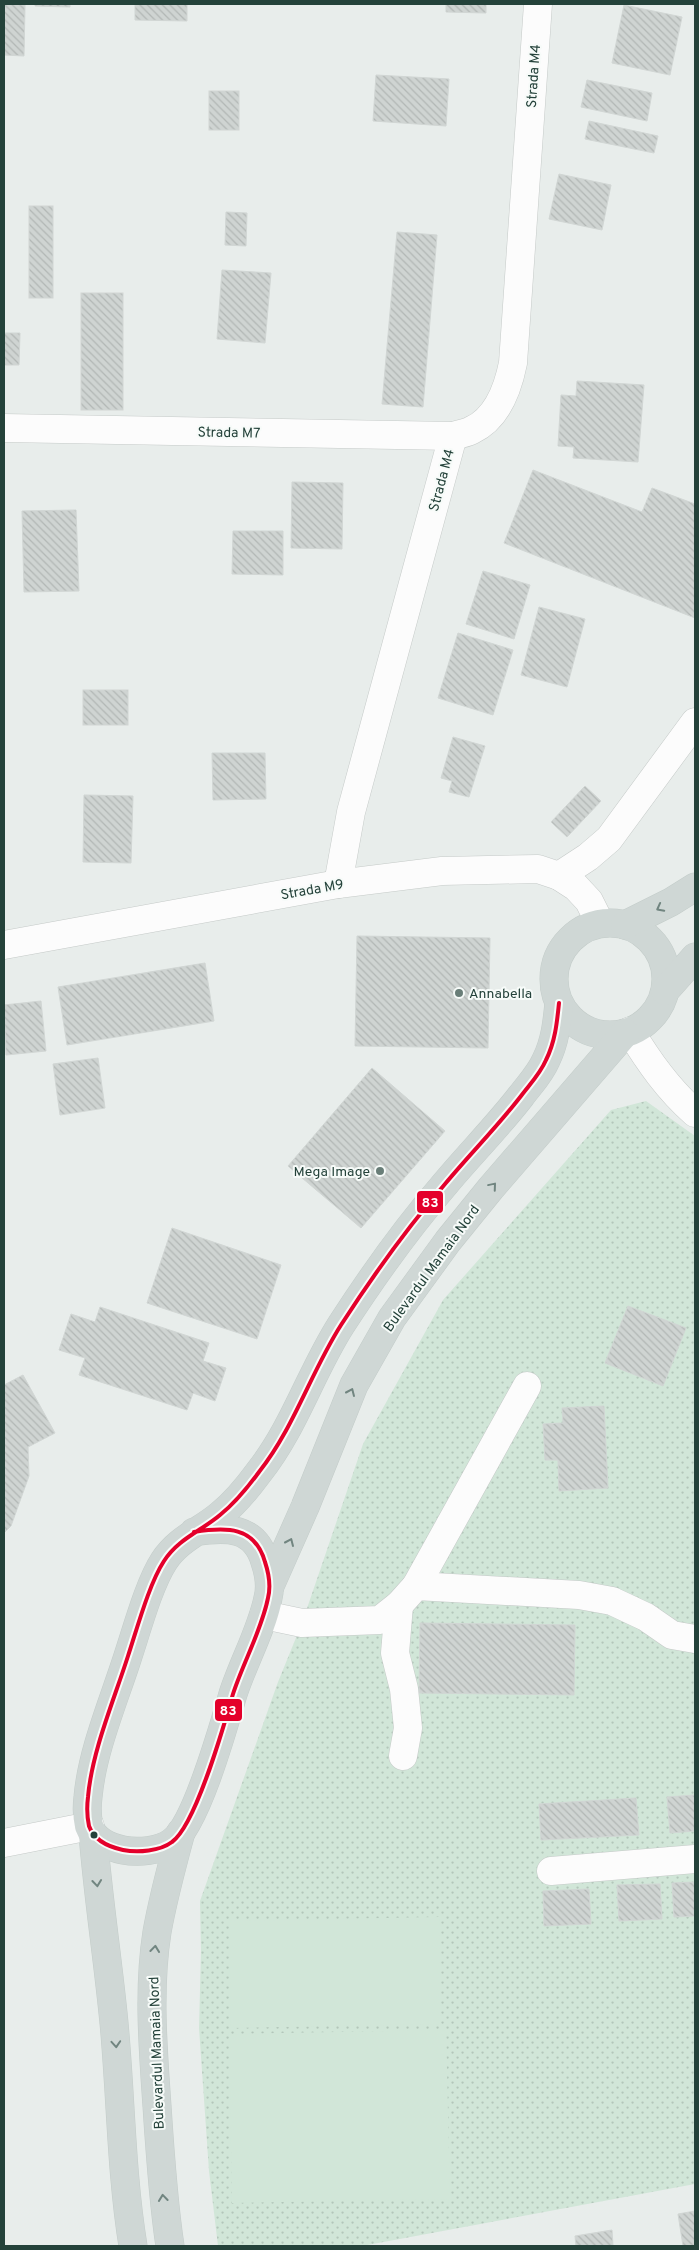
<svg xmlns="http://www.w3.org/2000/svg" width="699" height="2250" font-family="Overpass,sans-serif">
<defs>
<pattern id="park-dots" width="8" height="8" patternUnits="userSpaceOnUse" patternTransform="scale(1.25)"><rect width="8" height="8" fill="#d1e6d8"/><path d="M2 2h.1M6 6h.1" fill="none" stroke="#b3c6ba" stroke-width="1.8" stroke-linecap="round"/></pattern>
<pattern id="building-back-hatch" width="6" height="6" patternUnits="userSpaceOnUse" patternTransform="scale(1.25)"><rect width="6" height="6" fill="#cfd4d2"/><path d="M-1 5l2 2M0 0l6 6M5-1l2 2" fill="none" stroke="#b2b7b5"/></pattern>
</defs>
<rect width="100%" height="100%" fill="#e8edeb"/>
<!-- park -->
<polygon fill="url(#park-dots)" points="646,1101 695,1136 695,2184 362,2246 218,2246 209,2171 199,2028 201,1951 200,1901 278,1682 302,1623 363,1444 443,1300 611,1110"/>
<!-- pitch -->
<g fill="#d1e6d8">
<polygon points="439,1917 441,2024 231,2028 229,1921"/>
<polygon points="446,2030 450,2199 232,2203 229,2034"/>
</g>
<!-- building -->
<g fill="url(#building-back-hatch)" stroke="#d1d6d4">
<polygon points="4,4 25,5 24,56 4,55"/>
<polygon points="35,4 70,4 70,7 35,6"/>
<polygon points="135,4 187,4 187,21 135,20"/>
<polygon points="446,4 486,4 486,13 446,12"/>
<polygon points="624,5 682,17 670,75 612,63"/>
<polygon points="376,75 449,79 446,126 373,121"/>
<polygon points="587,80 652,93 647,121 581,107"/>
<rect x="209" y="91" width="30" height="39"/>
<polygon points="589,121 658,136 654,153 585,139"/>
<polygon points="559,174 611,185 602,230 549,219"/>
<rect x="29" y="206" width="24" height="92"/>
<polygon points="226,212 247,213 246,246 225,245"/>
<polygon points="397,232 437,235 423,407 382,404"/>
<polygon points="222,270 271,273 265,343 217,339"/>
<rect x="81" y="293" width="42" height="117"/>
<polygon points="4,333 20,333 19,365 4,365"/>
<polygon points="577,381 644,385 638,462 573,458 574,447 558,446 561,395 576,396"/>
<polygon points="533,470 642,512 652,488 695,504 695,618 504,543"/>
<polygon points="292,482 343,483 342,549 291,548"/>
<polygon points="76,510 79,591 24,592 22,511"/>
<polygon points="233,531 283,531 283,575 232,574"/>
<polygon points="483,571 530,585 514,639 466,624"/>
<polygon points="539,607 585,619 567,687 521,675"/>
<polygon points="458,633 513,650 493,715 438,698"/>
<rect x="83" y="690" width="45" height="35"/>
<polygon points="453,737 485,746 469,797 449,792 452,781 441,778"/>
<polygon points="212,753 265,753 266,799 213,800"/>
<polygon points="585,786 601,801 567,837 551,822"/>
<polygon points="84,795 133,796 131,863 83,862"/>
<polygon points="357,936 490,938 488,1048 355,1046"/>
<polygon points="205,963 214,1021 67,1045 58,987"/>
<polygon points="41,1001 46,1051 6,1055 4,1005"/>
<polygon points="98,1058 105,1108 60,1115 53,1064"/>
<polygon points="372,1068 445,1131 361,1228 288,1166"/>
<polygon points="172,1228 281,1265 257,1339 147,1303"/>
<polygon points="628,1306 686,1328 663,1386 605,1363"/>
<polygon points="100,1307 209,1343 203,1361 226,1368 215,1401 193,1393 187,1410 79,1375 85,1358 59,1350 71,1314 95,1322"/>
<polygon points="23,1375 55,1433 28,1447 29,1476 11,1526 4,1533 4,1385"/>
<polygon points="604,1406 608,1488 559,1491 558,1460 545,1460 543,1424 563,1423 562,1408"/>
<polygon points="420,1623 575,1625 574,1695 419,1693"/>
<polygon points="695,1795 695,1831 670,1833 667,1797"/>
<polygon points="636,1798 639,1835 541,1840 539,1804"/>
<polygon points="695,1882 695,1916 674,1917 672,1883"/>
<polygon points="660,1884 662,1919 619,1921 617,1885"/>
<polygon points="589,1889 591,1924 544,1926 543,1891"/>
<polygon points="695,2211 695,2246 683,2246 678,2214"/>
<polygon points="612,2230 613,2246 576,2246 575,2236"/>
</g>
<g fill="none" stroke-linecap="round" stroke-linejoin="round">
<!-- minor casing -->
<g stroke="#c5cac8" stroke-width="29">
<g id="minor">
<path d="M4,428l449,8c6,-2 14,-3 19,-6 26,-12 36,-42 41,-67l25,-359"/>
<polyline points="559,876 588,857 609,839 695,722"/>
<polyline points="338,884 351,812 453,436"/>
<polyline points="4,945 338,884 442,871 538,869 559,876 576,887 589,901 600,923"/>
<path d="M630,1031c19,31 38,58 65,82"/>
<polyline points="416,1586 527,1386"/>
<polyline points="399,1605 395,1653 404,1689 408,1728 403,1756"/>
<polyline points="264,1615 302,1623 380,1620 399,1605 416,1586 579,1595 612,1601 646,1617 672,1635 695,1639"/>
<polyline points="4,1843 90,1826"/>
<polyline points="551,1871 695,1859"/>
</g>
</g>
<!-- major casing -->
<g stroke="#c3ccc9" stroke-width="29">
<g id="major">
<circle cx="610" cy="979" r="56"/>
<polyline points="625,925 671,902 695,887"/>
<polyline points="665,991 695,957"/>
<path d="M194,1532c32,-5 61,-6 71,30 4,12 6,24 3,36 -6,31 -25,65 -35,96 -9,31 -37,131 -61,148 -12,9 -34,11 -49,8 -14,-3 -29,-10 -34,-24 -2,-9 -2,-21 -1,-29 4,-46 26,-97 40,-141 9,-27 21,-72 36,-95 14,-22 37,-30 56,-46 15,-12 28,-28 39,-43 35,-44 52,-100 82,-147 31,-48 66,-97 104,-141 25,-30 52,-57 76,-88 9,-12 19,-22 25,-36 9,-18 11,-37 13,-57"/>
<polyline points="270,1586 305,1507 354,1385 392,1318 448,1241 491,1188 625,1033"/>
<path d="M93,1834c5,63 15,126 21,189 7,75 7,149 19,223"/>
<path d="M170,2246c-7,-46 -10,-93 -13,-140 -4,-57 -9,-117 0,-174 6,-34 15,-67 24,-100"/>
</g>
</g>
<!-- minor -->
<use href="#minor" stroke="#fcfcfc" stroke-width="28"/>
<!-- major -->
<use href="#major" stroke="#cfd7d5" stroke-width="28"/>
<!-- bus-1 casing -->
<g stroke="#f7fbf9" stroke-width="8">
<path id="bus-1" d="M194,1532c32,-5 61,-6 71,30 4,12 6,24 3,36 -6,31 -25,65 -35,96 -9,31 -37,131 -61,148 -12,9 -34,11 -49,8 -14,-3 -29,-10 -34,-24 -2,-9 -2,-21 -1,-29 4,-46 26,-97 40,-141 9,-27 21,-72 36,-95 14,-22 37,-30 56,-46 15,-12 28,-28 39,-43 35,-44 52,-100 82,-147 31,-48 66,-97 104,-141 25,-30 52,-57 76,-88 9,-12 19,-22 25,-36 9,-18 11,-37 13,-57"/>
</g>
<!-- bus-1 -->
<use href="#bus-1" stroke="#e4002b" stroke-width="4"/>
</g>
<!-- one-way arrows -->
<defs><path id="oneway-chevron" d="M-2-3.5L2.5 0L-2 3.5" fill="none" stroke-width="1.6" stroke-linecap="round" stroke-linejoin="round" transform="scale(1.25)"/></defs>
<g stroke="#718580">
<use href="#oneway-chevron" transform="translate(660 908) rotate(152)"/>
<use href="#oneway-chevron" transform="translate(493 1186) rotate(-50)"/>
<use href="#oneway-chevron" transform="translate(351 1392) rotate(-66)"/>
<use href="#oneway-chevron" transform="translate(290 1542) rotate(-66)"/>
<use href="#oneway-chevron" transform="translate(97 1883) rotate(84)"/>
<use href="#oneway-chevron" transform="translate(155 1949) rotate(-84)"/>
<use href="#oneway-chevron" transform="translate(116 2044) rotate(86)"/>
<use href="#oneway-chevron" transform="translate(163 2198) rotate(-96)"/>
</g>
<!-- markers -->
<g fill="#697e78" stroke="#f7fbf9" stroke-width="2">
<circle cx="459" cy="993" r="5"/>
<circle cx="380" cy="1171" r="5"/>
</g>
<circle fill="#24423a" stroke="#f7fbf9" stroke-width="2" cx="94" cy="1835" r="4.5"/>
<g text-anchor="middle" stroke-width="4" stroke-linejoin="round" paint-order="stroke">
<!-- street labels -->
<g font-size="14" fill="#24423a" stroke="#f7fbf9">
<text transform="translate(533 76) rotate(-86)" y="5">Strada M4</text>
<text transform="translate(229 432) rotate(1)" y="5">Strada M7</text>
<text transform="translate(441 480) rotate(-75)" y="5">Strada M4</text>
<text transform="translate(312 889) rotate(-10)" y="5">Strada M9</text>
<text transform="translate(431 1268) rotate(-54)" y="5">Bulevardul Mamaia Nord</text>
<text transform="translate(156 2053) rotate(-92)" y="5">Bulevardul Mamaia Nord</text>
</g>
<!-- poi labels -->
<g font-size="14" fill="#24423a" stroke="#f7fbf9" text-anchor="start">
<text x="469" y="998">Annabella</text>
<text x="370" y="1176" text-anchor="end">Mega Image</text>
</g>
</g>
<g stroke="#f7fbf9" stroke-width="2">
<rect x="416" y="1190" width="28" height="24" rx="5" fill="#e4002b"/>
<rect x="214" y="1698" width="29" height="24" rx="5" fill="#e4002b"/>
</g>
<g font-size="14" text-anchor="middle" font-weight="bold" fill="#fff">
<text x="430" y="1207">83</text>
<text x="228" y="1715">83</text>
</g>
<!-- border -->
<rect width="699" height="2250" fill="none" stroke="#24423a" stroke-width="10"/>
</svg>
